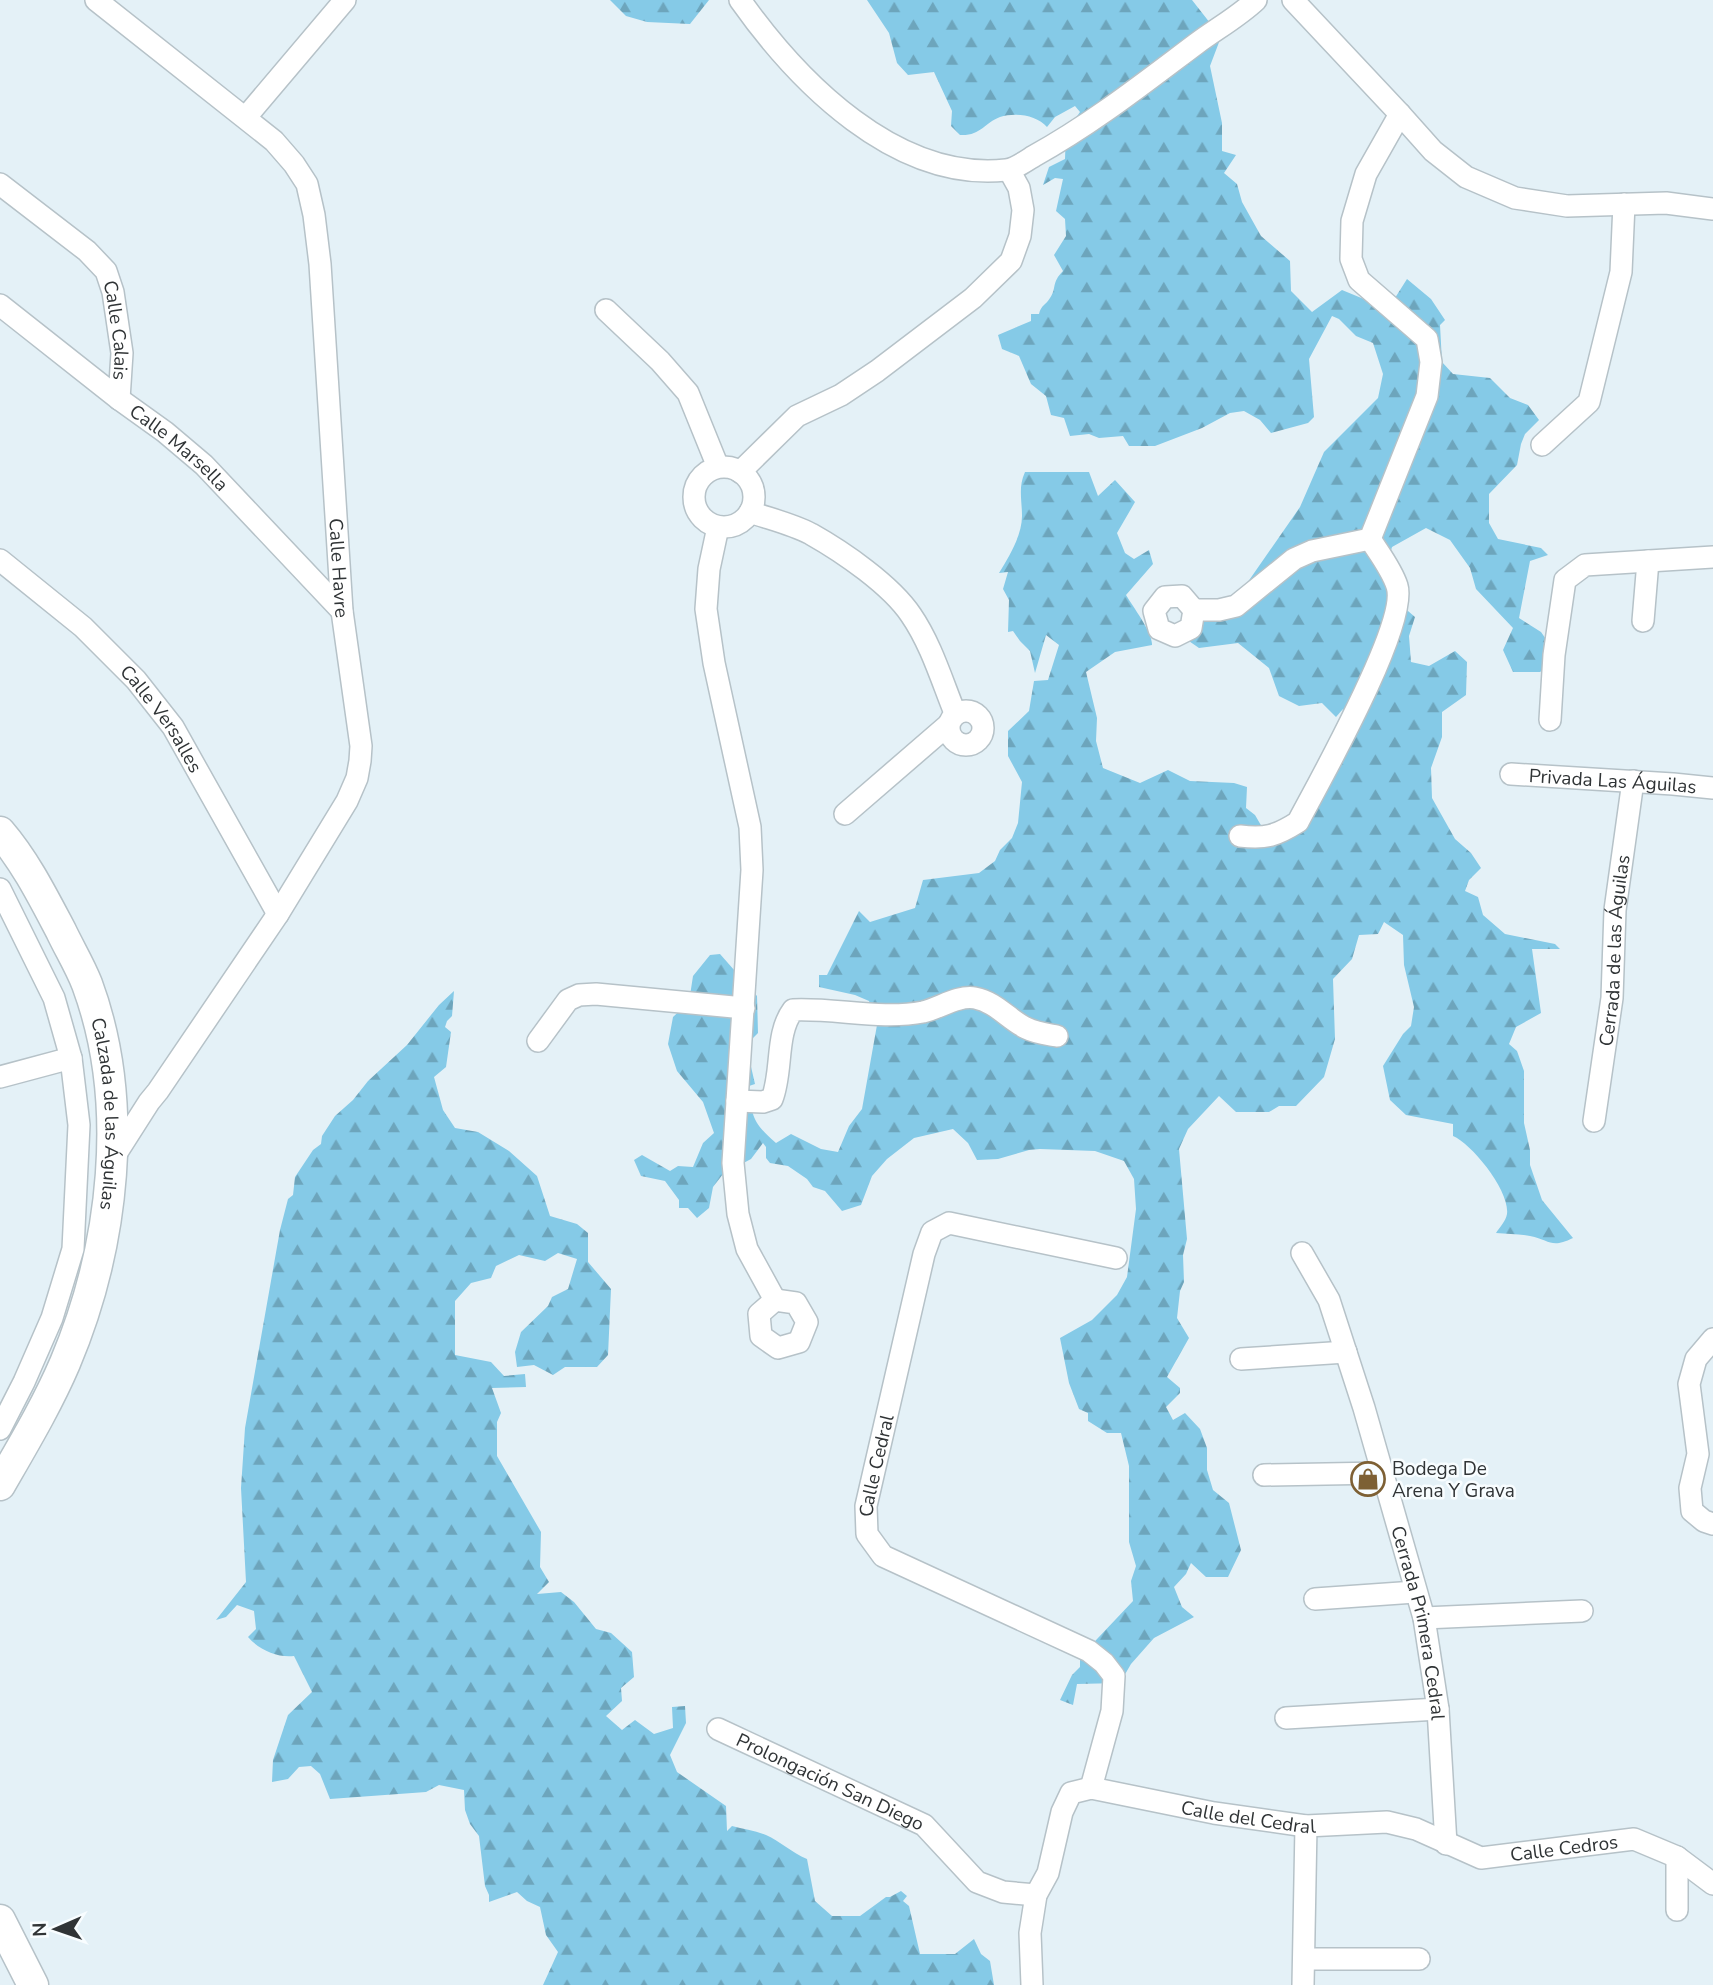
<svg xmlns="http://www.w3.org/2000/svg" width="1713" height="1985" font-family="'Nunito Sans',sans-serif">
<defs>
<pattern id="forest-firs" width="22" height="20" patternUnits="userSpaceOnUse" patternTransform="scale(1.75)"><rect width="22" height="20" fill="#85cae7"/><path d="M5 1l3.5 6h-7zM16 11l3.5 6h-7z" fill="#6da5bc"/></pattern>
</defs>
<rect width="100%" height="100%" fill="#e4f1f7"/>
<!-- forest -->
<g fill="url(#forest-firs)">
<polygon points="610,0 709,0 690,24 647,22 626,16"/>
<path d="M867,0h325l29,37 -11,29 12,57v28l14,4 -12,18 13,11 5,18 19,34 29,25 1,30 21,21 30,-22 46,19 19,-30 24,20 14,21 -5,5 2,37 11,12 37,4 20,20 18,7 11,15 -14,14 -4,10 -4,21 -28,29v29l9,16 43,9 7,7 -18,6 -11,57 22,14 18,26 -19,14h-27l-10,-22 10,-22 -37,-39 -6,-21 -20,-28 -24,-12 -34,19 -6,21 1,25 28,24 -6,19 2,26 18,4 26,-15 12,11 -1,33 -24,17v25l-11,31 1,30 23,41 16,14 10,15 -12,12 -4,11 13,6 5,18 22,19 50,10 5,5h-28l9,64 -25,14 -7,17 8,7 7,20v52l6,27v15l12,35 31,38c-22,11 -23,2 -43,-2 -11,-2 -23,-2 -34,-3 3,-5 10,-12 11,-19 3,-23 -35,-70 -54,-78v-12l-47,-9 -16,-15 -7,-34 20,-32 8,-8 3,-19 -10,-42 -1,-30 -19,-13 -6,12 -19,1 -7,24 -19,20 2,60 -11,38 -28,29h-17l-10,6h-33l-17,-16 -31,33 -9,20 8,90 -4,16 1,27 -4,9 -3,27 12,20 -22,39 13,11v5l-14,14 7,13 12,-7 15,16 7,19v22l6,20 16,13 12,47 -13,27h-22l-15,-14 -5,11 -12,13 8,20 12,10 -40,21 -23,26 -11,19 -43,1 -4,21 -13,-5 12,-25 8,-8v-10l53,-56 -2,-20 5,-15 -7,-24v-76l-8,-33h-14l-19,-12v-8l-9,-4 -10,-26 -9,-45 32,-18 25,-25 10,-18 9,-68 -2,-30 -10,-18 -29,-10 -55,-2 -11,1 -31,9 -21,1 -9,-17 -15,-14 -39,9 -27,21 -15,17 -11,29 -19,6 -17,-20 -12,-4 -6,-8 -19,-13 -18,-3 -4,-5v-11l-3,-4 -12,16 -28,15 -10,13 -4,21 -12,10 -9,-10h-9v-8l-14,-19 -24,-5 -7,-16 8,-5 28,16 8,-5 15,1 10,-24 11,-10 -11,-31 -26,-31 -9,-27 5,-27 16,-15 4,-26 17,-21 10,-1 37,42 1,37 -12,12 9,39 -6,2c3,31 3,36 27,57l15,-9 30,15 17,3 11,-26 13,-17 15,-84 -8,-24 -14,-6 -36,-8v-12h8l32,-64 11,11 45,-14 8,-28 56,-7 16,-12 5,-11 12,-12 6,-15 4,-41 -14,-26v-25l21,-20 5,-30 14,-1 11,-35 -13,-10 -11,38 -5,-22 -10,-10 -7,-10 -5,1 1,-32 -6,-11 5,-17 -9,1c10,-16 23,-38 23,-57 0,-16 -4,-29 3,-44h64l9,24 17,-16 20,22 -18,31 8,20 9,6 15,-9 4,14 -27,31c7,12 27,38 26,50l-37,7 -29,20 11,46 -1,23 7,27 37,15 28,-13 22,11 44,2 13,4 -1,21 9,7 7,12 26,-10 13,-24 29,-38 9,-23 4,-23 -7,8 -14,-14 -23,3 -20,-10 -10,-28 -31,-25 -39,5 -13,-9 13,-6 4,-10 -1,-11 24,-9 17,-14 57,-82 24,-55 54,-54 5,-24 -10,-31 -17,-7 -17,-17 -7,-3 -23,43 5,58 -6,6 -37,10 -11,-13 -16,-9 -14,2 -28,15 -47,18h-26l-6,-10 -24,2 -10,-4 -19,2 -6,-18 -13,-3 -5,-19 -15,-12 -12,-28 -17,-7 -4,-14 33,-14v-7h8c2,-9 7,-9 11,-16 7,-10 1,-15 13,-27l-9,-16 12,-19 -1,-17 -9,-8 7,-32 -8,-1 -12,7 6,-18 16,-8 1,-27 14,-20 -5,-6 -20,11 -8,10c-10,-12 -32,-15 -47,-10 -16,6 -19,19 -40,18l-9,-9 1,-15 -18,-39 -26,3 -11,-12 -8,-30z"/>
<path d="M454,991l-2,25 -5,5 -2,6 6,5 -5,35 -12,10 9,33 12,18 23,4 31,19 28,25 13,40 27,8 11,9v29l23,27 -3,66 -11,12h-32l-12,8 -19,-10 -17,2 -2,-15 6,-20 27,-26 4,-9 16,-8 9,-30 -19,-6 -13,8 -26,-6 -23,11 -5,12 -20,5 -16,18v54l36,7 13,14 21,-2 1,13 -34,1 9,25 -4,9v34l44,76 -1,35 9,15 -12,12 24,-2 13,10 22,27 15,4 21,19 2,25 -13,11 1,13 -16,15 16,14 13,-10 19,14 19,-6 -1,-21 13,-1 1,17 -16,32 7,17 49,34 1,25 5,-5c11,3 24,5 34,9 14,6 26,18 41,24l8,42 17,15h28l26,-19h4l11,-6 6,5 -4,5 6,5 11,48h35l19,-15 7,15 9,7 4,24h-451l15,-33 -12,-17 -6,-28 -13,-6 -10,-9 -28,10v-7l-4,-9 -6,-50 -9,-12 -5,-14 -1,-20 -25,-5 -13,7 -96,7 -10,-25 -9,-8 -12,1 -11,12 -16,3 1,-22 15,-45 24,-23 -18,-36c-16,2 -35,-6 -46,-19l8,-8 -2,-18 -17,-6 -11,12 -10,3 30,-38 -5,-94 4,-60 35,-198 8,-31 5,-4 2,-18 18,-27 8,-6 1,-8 13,-20 18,-16 15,-19 39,-36 32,-40z"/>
</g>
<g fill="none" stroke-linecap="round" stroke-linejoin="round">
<!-- street casing -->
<g stroke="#b6c2c8" stroke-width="24">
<g id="street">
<path id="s1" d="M96,0l178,141 20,23 13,20 7,31 6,49 22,347 19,135 -1,15 -3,17 -10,23 -69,113 -120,177 -9,11 -37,58"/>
<path d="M740,0c58,82 156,182 266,170 9,-1 20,-9 28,-14 58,-32 110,-73 162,-112 20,-15 42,-27 60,-44"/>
<polyline points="1293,0 1400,114 1433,151 1466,177 1515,198 1567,206 1666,203 1713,209"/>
<polyline points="246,117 345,0"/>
<path id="s2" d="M0,184l87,67 19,20 7,21 9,61 -3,46"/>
<path id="s3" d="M0,305l119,94 46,33 39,33 138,146"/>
<polyline points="606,310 660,361 688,393 718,467"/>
<polyline points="1542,445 1589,402 1621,272 1624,204"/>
<circle cx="724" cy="497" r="30"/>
<polyline points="740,472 797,416 841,395 877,371 973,298 1011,261 1020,236 1023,210 1019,188 1009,170"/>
<path d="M750,512c20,7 42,12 61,22 32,18 80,51 100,81 20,29 31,66 44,98"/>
<polyline points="718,527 709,569 706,609 714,663 750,827 752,870 733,1163 738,1214 747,1249 775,1300"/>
<path id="s4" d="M0,560l83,67 53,53 37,47 105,187"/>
<polygon points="1182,596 1194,610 1191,628 1175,636 1159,629 1154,611 1165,597"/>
<polyline points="1194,610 1219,610 1236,606 1294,559 1312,551 1370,539 1427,396 1431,362 1427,339 1359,280 1351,259 1352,221 1366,174 1400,114"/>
<polyline points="1643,621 1648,561"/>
<circle cx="966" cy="728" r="17"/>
<polyline points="1550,720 1554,655 1565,580 1585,565 1713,557"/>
<path id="s5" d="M1511,774l162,10 40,4"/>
<polyline points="845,814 948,725"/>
<path d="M1240,836c26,3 36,0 58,-14 21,-40 111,-199 99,-236 -5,-16 -18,-33 -27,-47"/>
<polyline points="0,889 54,998 71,1058 79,1125 73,1249 52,1318 24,1382 0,1429"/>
<polyline points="538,1041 568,1000 579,995 596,994 744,1008"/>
<polyline points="0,1077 71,1058"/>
<path d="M737,1101l26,1 9,-3c11,-28 3,-65 21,-89 43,-2 88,10 130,2 17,-4 35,-17 52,-14 21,4 33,21 51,30 10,5 20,6 31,8"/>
<path id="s6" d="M1594,1121l18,-123 3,-88 18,-129"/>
<path id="s7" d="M1302,1253l27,47 35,108 60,210 14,91 8,135"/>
<polygon points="775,1300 796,1303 807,1322 799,1342 778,1348 761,1336 759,1314"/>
<polyline points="1713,1339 1696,1359 1689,1384 1698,1454 1690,1488 1692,1511 1704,1521 1713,1524"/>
<polyline points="1241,1359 1346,1352"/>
<polyline points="1264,1475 1382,1473"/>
<polyline points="1315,1599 1415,1592"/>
<polyline points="1424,1618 1582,1611"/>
<polyline points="1286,1718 1438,1709"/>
<path id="s8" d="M718,1729l206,96 53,57 26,10 33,3"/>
<path id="s9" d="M1091,1788l21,-77 2,-35 -10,-13 -15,-12 -206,-95 -16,-22 -1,-28 58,-252 8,-22 17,-9 167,35"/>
<polyline points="1677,1857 1677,1910"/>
<polyline points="1304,1959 1419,1959"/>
<path id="s10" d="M1032,1985l-2,-52 6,-38 12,-22 14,-61 9,-19 20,-5 123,25 92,13 81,-4 29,7 65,29 153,-19 43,18 36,27"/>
<polyline points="1303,1985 1306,1826"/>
</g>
</g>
<!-- secondary casing -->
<g stroke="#b6c2c8" stroke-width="33">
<g id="secondary">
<path id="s11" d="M0,832c25,29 43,65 61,99 8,17 19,35 26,53 44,119 27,263 -22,379 -18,42 -42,82 -65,122"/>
<polyline points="0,1920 33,1985"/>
</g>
</g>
<!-- street -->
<use href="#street" stroke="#fff" stroke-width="21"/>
<!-- secondary -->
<use href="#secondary" stroke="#fff" stroke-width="30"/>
</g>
<!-- icons -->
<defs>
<g id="shop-ring" transform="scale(1.75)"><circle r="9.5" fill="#f8fdff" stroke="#7d6034" stroke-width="1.5"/><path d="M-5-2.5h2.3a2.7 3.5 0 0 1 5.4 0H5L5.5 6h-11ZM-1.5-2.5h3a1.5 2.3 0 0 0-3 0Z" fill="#7d6034"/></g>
</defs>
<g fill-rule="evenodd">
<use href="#shop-ring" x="1368" y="1479"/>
</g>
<g text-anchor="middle" stroke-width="5" stroke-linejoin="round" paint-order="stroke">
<!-- street labels -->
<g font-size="19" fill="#303436" stroke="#f8fdff">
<text dy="7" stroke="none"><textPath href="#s2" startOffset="198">Calle Calais</textPath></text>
<text dy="7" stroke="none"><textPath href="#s3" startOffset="229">Calle Marsella</textPath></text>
<text dy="7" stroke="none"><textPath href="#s1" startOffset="667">Calle Havre</textPath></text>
<text dy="7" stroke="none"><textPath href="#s4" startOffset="228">Calle Versalles</textPath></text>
<text dy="7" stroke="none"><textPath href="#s5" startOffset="102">Privada Las Águilas</textPath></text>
<text dy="7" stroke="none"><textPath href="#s6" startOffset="172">Cerrada de las Águilas</textPath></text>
<text dy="7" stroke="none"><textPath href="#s11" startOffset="308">Calzada de las Águilas</textPath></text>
<text dy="7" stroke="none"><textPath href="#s9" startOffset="474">Calle Cedral</textPath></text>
<text dy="7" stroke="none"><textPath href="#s7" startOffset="390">Cerrada Primera Cedral</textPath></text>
<text dy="7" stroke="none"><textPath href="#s8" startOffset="124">Prolongación San Diego</textPath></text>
<text dy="7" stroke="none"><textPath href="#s10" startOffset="380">Calle del Cedral</textPath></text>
<text dy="7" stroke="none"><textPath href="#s10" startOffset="704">Calle Cedros</textPath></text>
</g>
<!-- poi labels -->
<g font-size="19" fill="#303436" stroke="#f8fdff" text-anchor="start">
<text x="1392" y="1475">Bodega De<tspan x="1392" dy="22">Arena Y Grava</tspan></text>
</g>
</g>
<!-- north arrow -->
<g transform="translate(56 1929) rotate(268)" stroke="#f8fdff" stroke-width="5" paint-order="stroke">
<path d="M0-5L12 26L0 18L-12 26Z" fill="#303436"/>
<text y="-10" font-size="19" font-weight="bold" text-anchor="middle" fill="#303436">N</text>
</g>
</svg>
